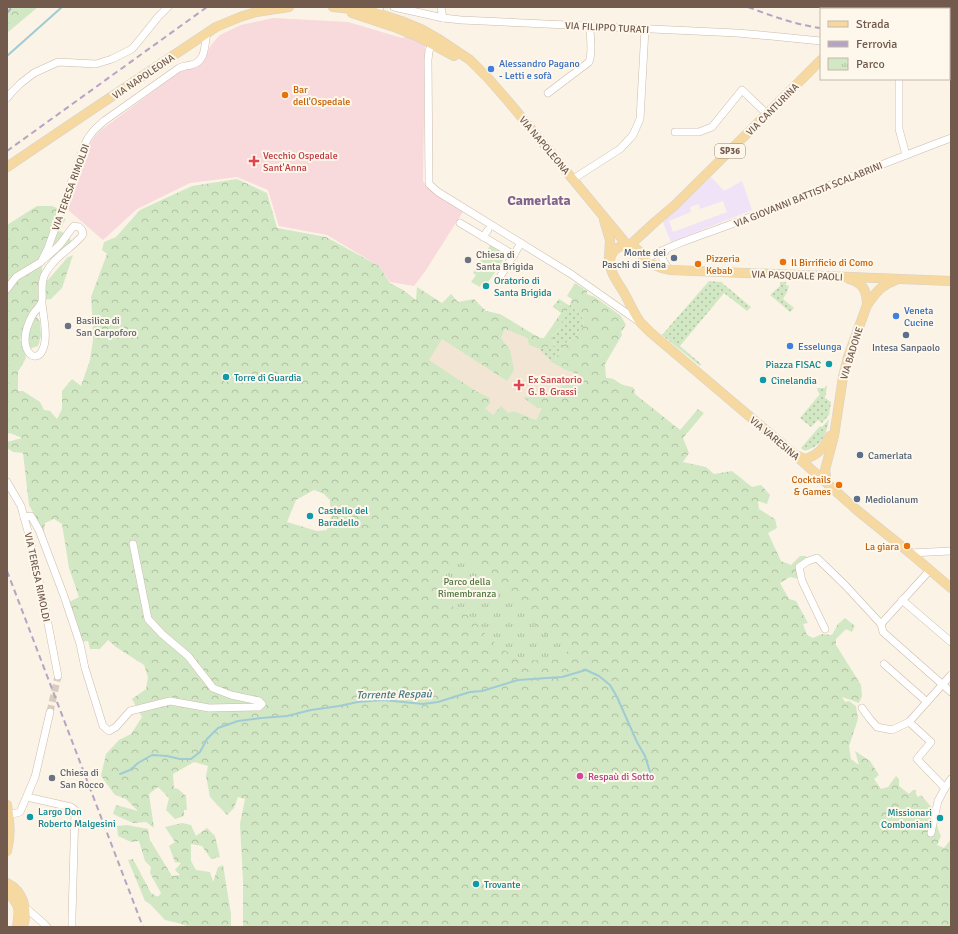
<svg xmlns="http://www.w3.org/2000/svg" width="958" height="934" font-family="Signika,sans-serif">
<defs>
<pattern id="grass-dots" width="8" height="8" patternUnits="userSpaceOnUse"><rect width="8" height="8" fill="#d2e8c4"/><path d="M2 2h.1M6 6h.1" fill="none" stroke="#afbfa1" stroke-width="1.8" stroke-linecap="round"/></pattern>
<pattern id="forest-crowns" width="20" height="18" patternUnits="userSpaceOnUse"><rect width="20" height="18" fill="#d2e8c4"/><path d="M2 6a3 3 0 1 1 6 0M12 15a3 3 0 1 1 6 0" fill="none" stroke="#afbfa1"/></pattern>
<pattern id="park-tufts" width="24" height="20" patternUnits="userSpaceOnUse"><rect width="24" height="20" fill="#d2e8c4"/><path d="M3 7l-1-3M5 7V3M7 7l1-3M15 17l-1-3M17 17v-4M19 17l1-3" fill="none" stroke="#afbfa1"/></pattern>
</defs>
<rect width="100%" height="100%" fill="#fbf3e5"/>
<!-- residential -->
<polygon fill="#f2e5d4" points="505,329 527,338 529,345 539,349 553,363 565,370 579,374 585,383 578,387 563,383 556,394 549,396 523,397 542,408 536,420 514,411 508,413 493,415 484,408 490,398 476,391 428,360 442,339 510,350 501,338"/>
<!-- education -->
<path fill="#f0e2f7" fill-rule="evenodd" d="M711,177l13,14 18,-10 10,29 -81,32 -8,-20zM723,201l4,11 -54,20 -4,-11 22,-9 -1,-5 9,-3 1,5z"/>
<!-- medical -->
<polygon fill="#f8d9dc" points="273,18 348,22 402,38 409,36 425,45 423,181 427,186 464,210 426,270 414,286 390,282 379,266 327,235 279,226 268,190 237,177 190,183 137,209 103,240 67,209 91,142 94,137 101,130 181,71 197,67 202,63 205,59 211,45 220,35 241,25"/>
<!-- grass -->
<g fill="url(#grass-dots)">
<polygon points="709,281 721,282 751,307 747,311 724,293 680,346 701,364 700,366 662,335"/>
<polygon points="780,282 786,282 786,285 789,286 787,292 783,299 794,308 790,312 770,295 780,286"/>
<polygon points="559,299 570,306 570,304 576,311 582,316 584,325 574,338 564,344 553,363 539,349 555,345 552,336 560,328 562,304 553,307"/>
<polygon points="827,386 825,398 831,402 829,415 822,423 818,420 811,427 800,418 820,394 818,392 817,388 824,388"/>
<path d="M829,419c-2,13 -6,25 -19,30 -4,2 -6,2 -9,-1l19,-22 2,1z"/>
</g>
<!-- forest -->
<g fill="url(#forest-crowns)" fill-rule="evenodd">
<polygon points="7,7 38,7 7,33"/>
<path d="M237,179l30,14 10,35 49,9 53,29 11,17 13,7 13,10 1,-13 25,16 9,-9 7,8 16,-3 12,12 14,3 33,20 8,4h3l17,-25 -8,-6 9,-3 5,5 -7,19 -8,8 3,10 -16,3 -10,-4 -2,-7 -22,-9 -4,9 9,12 4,20 -7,11 -65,-42 -13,21 47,31 14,7v6l-5,4 8,7 8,-9 7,7 6,-2 22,9 6,-12h-5l-14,-11 26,-1 7,-2 7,-11 7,-3 8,7 6,-4 -5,-9 -14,-4 -12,-7 11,-19 10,-6 10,-13 -2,-9 -6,-5 -6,-7 2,-5 -5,-3 8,-13 12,8v3l8,3 26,19 5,9 -5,7 1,3 -17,29 1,14c9,0 8,2 15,6 4,2 9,2 13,4l1,6 45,36 18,-21 6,4 -21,25 6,15 -6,9 23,5 8,7 18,-3 20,16 9,-2 9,10 -3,9 -9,-3 1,8 16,10 2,9 -9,5 13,28 10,4 9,-9h6l2,4 -7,8 -2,11 -9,-2 -10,6 9,16 7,2 12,22 -5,1 4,11 6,3 9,-4 10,1 6,-11 7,-6 10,8 -3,6 -6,-3 -10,10v6l25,40 1,11 -3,7 -17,-6 3,5 4,-1 7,5 2,13 -9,27 2,13 8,6 -4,-14 15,10 9,14 -5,4 7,10 7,-2 8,-11 3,3v7l10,8 4,-4h3v4l2,3 3,-2 13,15 2,14 5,12 -4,9 7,3 7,-9v88h-708v-47l-3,-56 5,-25 -7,-2 -4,11 -7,7 -17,-18 -4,-21 2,-10 -14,-4 -21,12 1,14 4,1 8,7 1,14h-3v6l-9,3 -9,-9 3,-12 -11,-11 -9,7 5,34 -8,-6 -13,1 -20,-9 3,-9 22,6 -12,-12 -11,-4 -14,-19 5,-22 13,-14 12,-6 11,-17 -10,-18 14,-10 2,-12 -4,-12 -28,-18 -8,-7 -8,9h-10l-2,-8 -7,1 -14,-39 12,-6 -10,-29 -7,-44 -8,-5 -9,4 -1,9 -15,-27 -6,-52 -10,-1 -6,-4v-6l15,-4 -12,-5 -3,1v-209l30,-19h15l12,5 1,9 -5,11 6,3 6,8 -9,10 -4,-1 -7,-8 -10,24v11l6,2 19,-22 6,-3 -11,33 -11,11 -11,1v9l-4,8 4,4 1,15 -3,10 -9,3 -2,-11 -7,1 2,4 4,15 -8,14v19h5l17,11 4,8 6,1 7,8 5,-10v-18l10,-12 9,7 9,-26 3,-20v-14l-2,-29 16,-43 -5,-4 2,-8 12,-5 24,-27 52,-24zM314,490l10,4 6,6v5l3,5 -6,20 -10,1 -30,-9 9,-22z"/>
<polygon points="182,823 191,825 196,836 207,828 215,836 220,857 211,859 202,846 191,844 191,861 196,870 210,872 213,882 218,867 223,865 231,914 231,927 190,927 178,923 165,920 150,904 145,901 128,860 133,859 151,893 158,897 161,893 150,873 151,867 145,861 139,841 131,842 118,836 117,826 127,825 148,829 150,840 172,876 180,875 175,870 181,863 175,862 169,846 175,842 165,827"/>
</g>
<!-- park -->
<path fill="url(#park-tufts)" d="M463,557l15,9 15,12 21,20 15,19 8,11 18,11 14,10c-7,10 -12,11 -23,11 -7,0 -15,1 -22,-1 -16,-4 -31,-16 -42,-29 -4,-4 -8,-10 -12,-14 -8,-7 -18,-9 -27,-14l-3,-8 1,-9 11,-21z"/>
<!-- garden -->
<polygon fill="#d2e8c4" points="491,244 507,255 486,285 482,283 480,287 471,282 476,275 473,273"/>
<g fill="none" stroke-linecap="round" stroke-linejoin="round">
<!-- stream -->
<g stroke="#a1cbd4" stroke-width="2">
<polyline points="7,56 62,7"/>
<polyline points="120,774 130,770 138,763 152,755 167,756 180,759 191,759 200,752 207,739 218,728 238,721 261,718 287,716 311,710 339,706 358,702 383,700 423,704 438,702 470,692 482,691 518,680 562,677 586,670 599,676 610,685 617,697 637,742 645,756 650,772"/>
</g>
<!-- minor-tunnel -->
<polyline stroke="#d9cdbf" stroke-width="7" stroke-dasharray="7 3.5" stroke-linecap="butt" points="50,712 58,676"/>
<!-- minor casing -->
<g stroke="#ccbbac" stroke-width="8">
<g id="minor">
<polyline points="394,7 443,18 461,20 737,33 771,36 821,41"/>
<polyline points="441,7 443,18"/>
<polyline points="371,11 380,7"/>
<polyline points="432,44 429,51 428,60 429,184 438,192 571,274 638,321"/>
<polyline points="899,79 899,129 906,155"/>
<path d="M548,93l41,-31c4,-9 1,-25 1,-35"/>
<polyline points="7,98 11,93 21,83 34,73 45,68 58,62 96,64 112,59 132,49 142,37 158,17 168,7"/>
<polyline points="675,132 699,132 712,127 742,90 743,91 767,114"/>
<polyline points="573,179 620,149 633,135 640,119 645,29"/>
<polyline points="460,223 514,255"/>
<polyline points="483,237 488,230"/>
<path d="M666,250c-7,8 -2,13 4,20"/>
<path d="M644,260c31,-18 66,-27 98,-40 70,-27 139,-56 209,-82"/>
<polyline points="500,277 521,243"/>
<path d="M7,289l9,-12 25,-15 7,-14 37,-104c4,-10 11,-16 19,-23l75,-53c4,-2 8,-2 12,-3 16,-4 13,-20 16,-32"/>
<path d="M42,303c1,13 7,36 0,48 -2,5 -8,7 -12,3 -10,-12 -3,-29 3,-40 3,-4 8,-9 9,-13 1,-10 -2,-18 3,-27 8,-16 24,-24 36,-37l2,-3 -1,-4 -3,-3 -5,-1c-5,5 -8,11 -13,17 -5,6 -11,11 -17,16"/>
<polyline points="7,482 21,506 29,535 45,608 58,676"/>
<polyline points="24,517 31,516 39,530 64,596 80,644 85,668 103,726 109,731 116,727 130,711 170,701 209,708 259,707 262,704 259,701 231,695 213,688 188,656 162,634 148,619 133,544"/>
<polyline points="910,553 951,551"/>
<polyline points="902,600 951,642"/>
<polyline points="881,624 930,570"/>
<polyline points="825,629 802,581 799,567 808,561 817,558 845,585 881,624 883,632 951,692"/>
<polyline points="884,664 927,702"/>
<polyline points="862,708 870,719 877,727 892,730 909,722 951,675"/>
<polyline points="909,722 931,742 917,759 945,788"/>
<polyline points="27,797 71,807 75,810 72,917 72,927"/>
<polyline points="9,815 20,812 35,777 50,712"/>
<polyline points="931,833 938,801 945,788 951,779"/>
<path d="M25,907c7,7 15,12 22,20"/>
</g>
</g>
<!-- major casing -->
<g stroke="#d8d1cd" stroke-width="10">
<g id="major">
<polyline points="333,7 371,11 401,21 423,30 437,38 470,60 487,77 508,101 628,246"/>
<polyline points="862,7 863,9"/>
<polyline points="870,9 872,7"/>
<polyline points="352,13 397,28 419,37 454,56"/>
<polyline points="7,167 87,113 216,27 240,17 256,12 289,7"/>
<polyline points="604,220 610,240 609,258"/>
<polyline points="629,246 655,222 675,205 801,80 821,60"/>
<path d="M849,279c14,4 18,11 18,26"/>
<path d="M951,281l-280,-11 -9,-2 -18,-7c-4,-20 -31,-21 -34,-1 -1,3 -1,6 1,9 2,8 8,15 12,22 6,10 11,23 18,32 3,3 6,6 9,9l144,122 64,57 52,42 41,35"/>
<path d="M798,456l7,3c13,-4 19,-11 25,-23"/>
<polyline points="827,483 825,470 834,436 843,377 848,357 867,305 876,293 881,288 887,284 896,280"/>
<path d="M7,805c3,15 4,31 0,46"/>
<path d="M7,883c17,9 21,26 16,44"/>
<path d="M7,892c13,13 13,17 10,35"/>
</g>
</g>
<!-- minor -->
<use href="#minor" stroke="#fff" stroke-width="7"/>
<!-- major -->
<use href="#major" stroke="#f6d8a1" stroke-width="9"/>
<!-- rail -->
<g stroke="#b6a4c4" stroke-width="2" stroke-dasharray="6 4" stroke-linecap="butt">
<path d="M748,7c24,9 48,18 73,21"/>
<polyline points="7,13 12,7"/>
<polyline points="949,24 951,24"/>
<polyline points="7,151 207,7"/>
<polyline points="7,571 143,927"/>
</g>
</g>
<!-- markers -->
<g fill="#3f7fe0" stroke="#fef7eb" stroke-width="1.5">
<circle cx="491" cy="69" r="4"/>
<circle cx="896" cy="316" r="4"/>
<circle cx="790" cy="346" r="4"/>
</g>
<g fill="#e8710a" stroke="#fef7eb" stroke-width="1.5">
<circle cx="285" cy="95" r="4"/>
<circle cx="783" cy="262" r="4"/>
<circle cx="698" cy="264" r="4"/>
<circle cx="839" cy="485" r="4"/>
<circle cx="907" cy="546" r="4"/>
</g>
<g fill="#e0444e" stroke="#fef7eb" stroke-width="1.5">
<path d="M252 155h4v4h4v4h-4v4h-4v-4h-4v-4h4z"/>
<path d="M517 379h4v4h4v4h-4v4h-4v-4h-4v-4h4z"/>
</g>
<g fill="#5c6f8a" stroke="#fef7eb" stroke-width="1.5">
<circle cx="674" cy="258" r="4"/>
<circle cx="906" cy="335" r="4"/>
<circle cx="860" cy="455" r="4"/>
<circle cx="857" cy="499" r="4"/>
</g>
<g fill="#6b7280" stroke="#fef7eb" stroke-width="1.5">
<circle cx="468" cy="260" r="4"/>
<circle cx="68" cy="326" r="4"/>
<circle cx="52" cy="778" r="4"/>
</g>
<g fill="#0f9aa8" stroke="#fef7eb" stroke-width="1.5">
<circle cx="486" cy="286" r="4"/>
<circle cx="829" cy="364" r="4"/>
<circle cx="226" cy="377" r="4"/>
<circle cx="763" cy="380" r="4"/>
<circle cx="310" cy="516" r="4"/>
<circle cx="30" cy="817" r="4"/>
<circle cx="940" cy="818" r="4"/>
<circle cx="476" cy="884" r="4"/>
</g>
<circle fill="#d1479c" stroke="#fef7eb" stroke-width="1.5" cx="580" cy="776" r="4"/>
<g text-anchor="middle" stroke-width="4" stroke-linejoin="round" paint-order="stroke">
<!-- shield labels -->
<rect fill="#fef7eb" stroke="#9c897c" stroke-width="1" x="715" y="144" width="30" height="14" rx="3"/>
<g font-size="9" font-weight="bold" fill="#725a4c">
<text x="730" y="154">SP36</text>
</g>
<!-- street labels -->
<g font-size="10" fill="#725a4c" stroke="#fef7eb">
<text transform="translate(607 27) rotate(3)" y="4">VIA FILIPPO TURATI</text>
<text transform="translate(143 76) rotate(-34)" y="4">VIA NAPOLEONA</text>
<text transform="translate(772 109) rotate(-45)" y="4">VIA CANTURINA</text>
<text transform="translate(545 145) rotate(50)" y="4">VIA NAPOLEONA</text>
<text transform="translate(70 187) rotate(-70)" y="4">VIA TERESA RIMOLDI</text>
<text transform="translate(808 194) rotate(-22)" y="4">VIA GIOVANNI BATTISTA SCALABRINI</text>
<text transform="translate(797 275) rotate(2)" y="4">VIA PASQUALE PAOLI</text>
<text transform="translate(851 353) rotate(-73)" y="4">VIA BADONE</text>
<text transform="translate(775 438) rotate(40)" y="4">VIA VARESINA</text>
<text transform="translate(38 577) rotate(78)" y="4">VIA TERESA RIMOLDI</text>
</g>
<!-- shop labels -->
<g font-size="10" fill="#366cbe" stroke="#fef7eb" text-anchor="start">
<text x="499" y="67">Alessandro Pagano<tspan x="499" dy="12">- Letti e sofà</tspan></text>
<text x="904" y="314">Veneta<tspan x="904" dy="12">Cucine</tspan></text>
<text x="798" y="350">Esselunga</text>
</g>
<!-- food labels -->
<g font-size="10" fill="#c56008" stroke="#fef7eb" text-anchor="start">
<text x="293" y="93">Bar<tspan x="293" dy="12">dell'Ospedale</tspan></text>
<text x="706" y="262">Pizzeria<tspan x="706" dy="12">Kebab</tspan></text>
<text x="791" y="266">Il Birrificio di Como</text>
<text x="831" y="483" text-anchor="end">Cocktails<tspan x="831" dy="12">&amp; Games</tspan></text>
<text x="899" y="550" text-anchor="end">La giara</text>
</g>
<!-- health labels -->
<g font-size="10" fill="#be3a42" stroke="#fef7eb" text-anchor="start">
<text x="263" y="159">Vecchio Ospedale<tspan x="263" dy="12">Sant'Anna</tspan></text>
<text x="528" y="383">Ex Sanatorio<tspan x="528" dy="12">G. B. Grassi</tspan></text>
</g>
<!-- service labels -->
<g font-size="10" fill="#4e5e75" stroke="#fef7eb" text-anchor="start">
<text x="666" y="256" text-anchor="end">Monte dei<tspan x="666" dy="12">Paschi di Siena</tspan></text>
<text x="906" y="351" text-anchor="middle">Intesa Sanpaolo</text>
<text x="868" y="459">Camerlata</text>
<text x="865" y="503">Mediolanum</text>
</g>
<!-- worship labels -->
<g font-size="10" fill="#5b616d" stroke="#fef7eb" text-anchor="start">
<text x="476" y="258">Chiesa di<tspan x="476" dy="12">Santa Brigida</tspan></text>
<text x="76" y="324">Basilica di<tspan x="76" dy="12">San Carpoforo</tspan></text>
<text x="60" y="776">Chiesa di<tspan x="60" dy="12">San Rocco</tspan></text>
</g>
<!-- culture labels -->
<g font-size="10" fill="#0d838f" stroke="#fef7eb" text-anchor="start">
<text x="494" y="284">Oratorio di<tspan x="494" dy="12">Santa Brigida</tspan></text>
<text x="821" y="368" text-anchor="end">Piazza FISAC</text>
<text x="234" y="381">Torre di Guardia</text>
<text x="771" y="384">Cinelandia</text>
<text x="318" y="514">Castello del<tspan x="318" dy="12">Baradello</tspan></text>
<text x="38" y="815">Largo Don<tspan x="38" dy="12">Roberto Malgesini</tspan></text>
<text x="932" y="816" text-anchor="end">Missionari<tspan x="932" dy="12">Comboniani</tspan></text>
<text x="484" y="888">Trovante</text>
</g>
<!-- park labels -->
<g font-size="10" fill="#527844" stroke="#fef7eb">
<text x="467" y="585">Parco della<tspan x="467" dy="12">Rimembranza</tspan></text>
</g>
<!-- hotel labels -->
<g font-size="10" fill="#b23c85" stroke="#fef7eb" text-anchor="start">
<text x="588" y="780">Respaù di Sotto</text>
</g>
<!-- water labels -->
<g font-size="11" font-style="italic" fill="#477985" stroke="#fef7eb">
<text transform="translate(394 694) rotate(-1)" y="4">Torrente Respaù</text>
</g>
<!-- district labels -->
<g font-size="14" font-weight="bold" fill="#81648e" stroke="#fef7eb">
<text x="539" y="205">Camerlata</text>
</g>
</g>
<!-- border -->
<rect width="958" height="934" fill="none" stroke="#725a4c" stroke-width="16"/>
<!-- legend -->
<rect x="820" y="8" width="130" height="72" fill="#fef7eb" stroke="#c6b8ab"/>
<rect x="828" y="21" width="20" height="6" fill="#f6d8a1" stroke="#c6b8ab"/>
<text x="856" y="28" font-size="12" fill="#725a4c">Strada</text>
<rect x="828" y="41" width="20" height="6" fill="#b6a4c4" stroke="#c6b8ab"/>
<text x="856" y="48" font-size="12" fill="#725a4c">Ferrovia</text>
<rect x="828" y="58" width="20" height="12" fill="url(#park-tufts)" stroke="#c6b8ab"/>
<text x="856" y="68" font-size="12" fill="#725a4c">Parco</text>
</svg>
